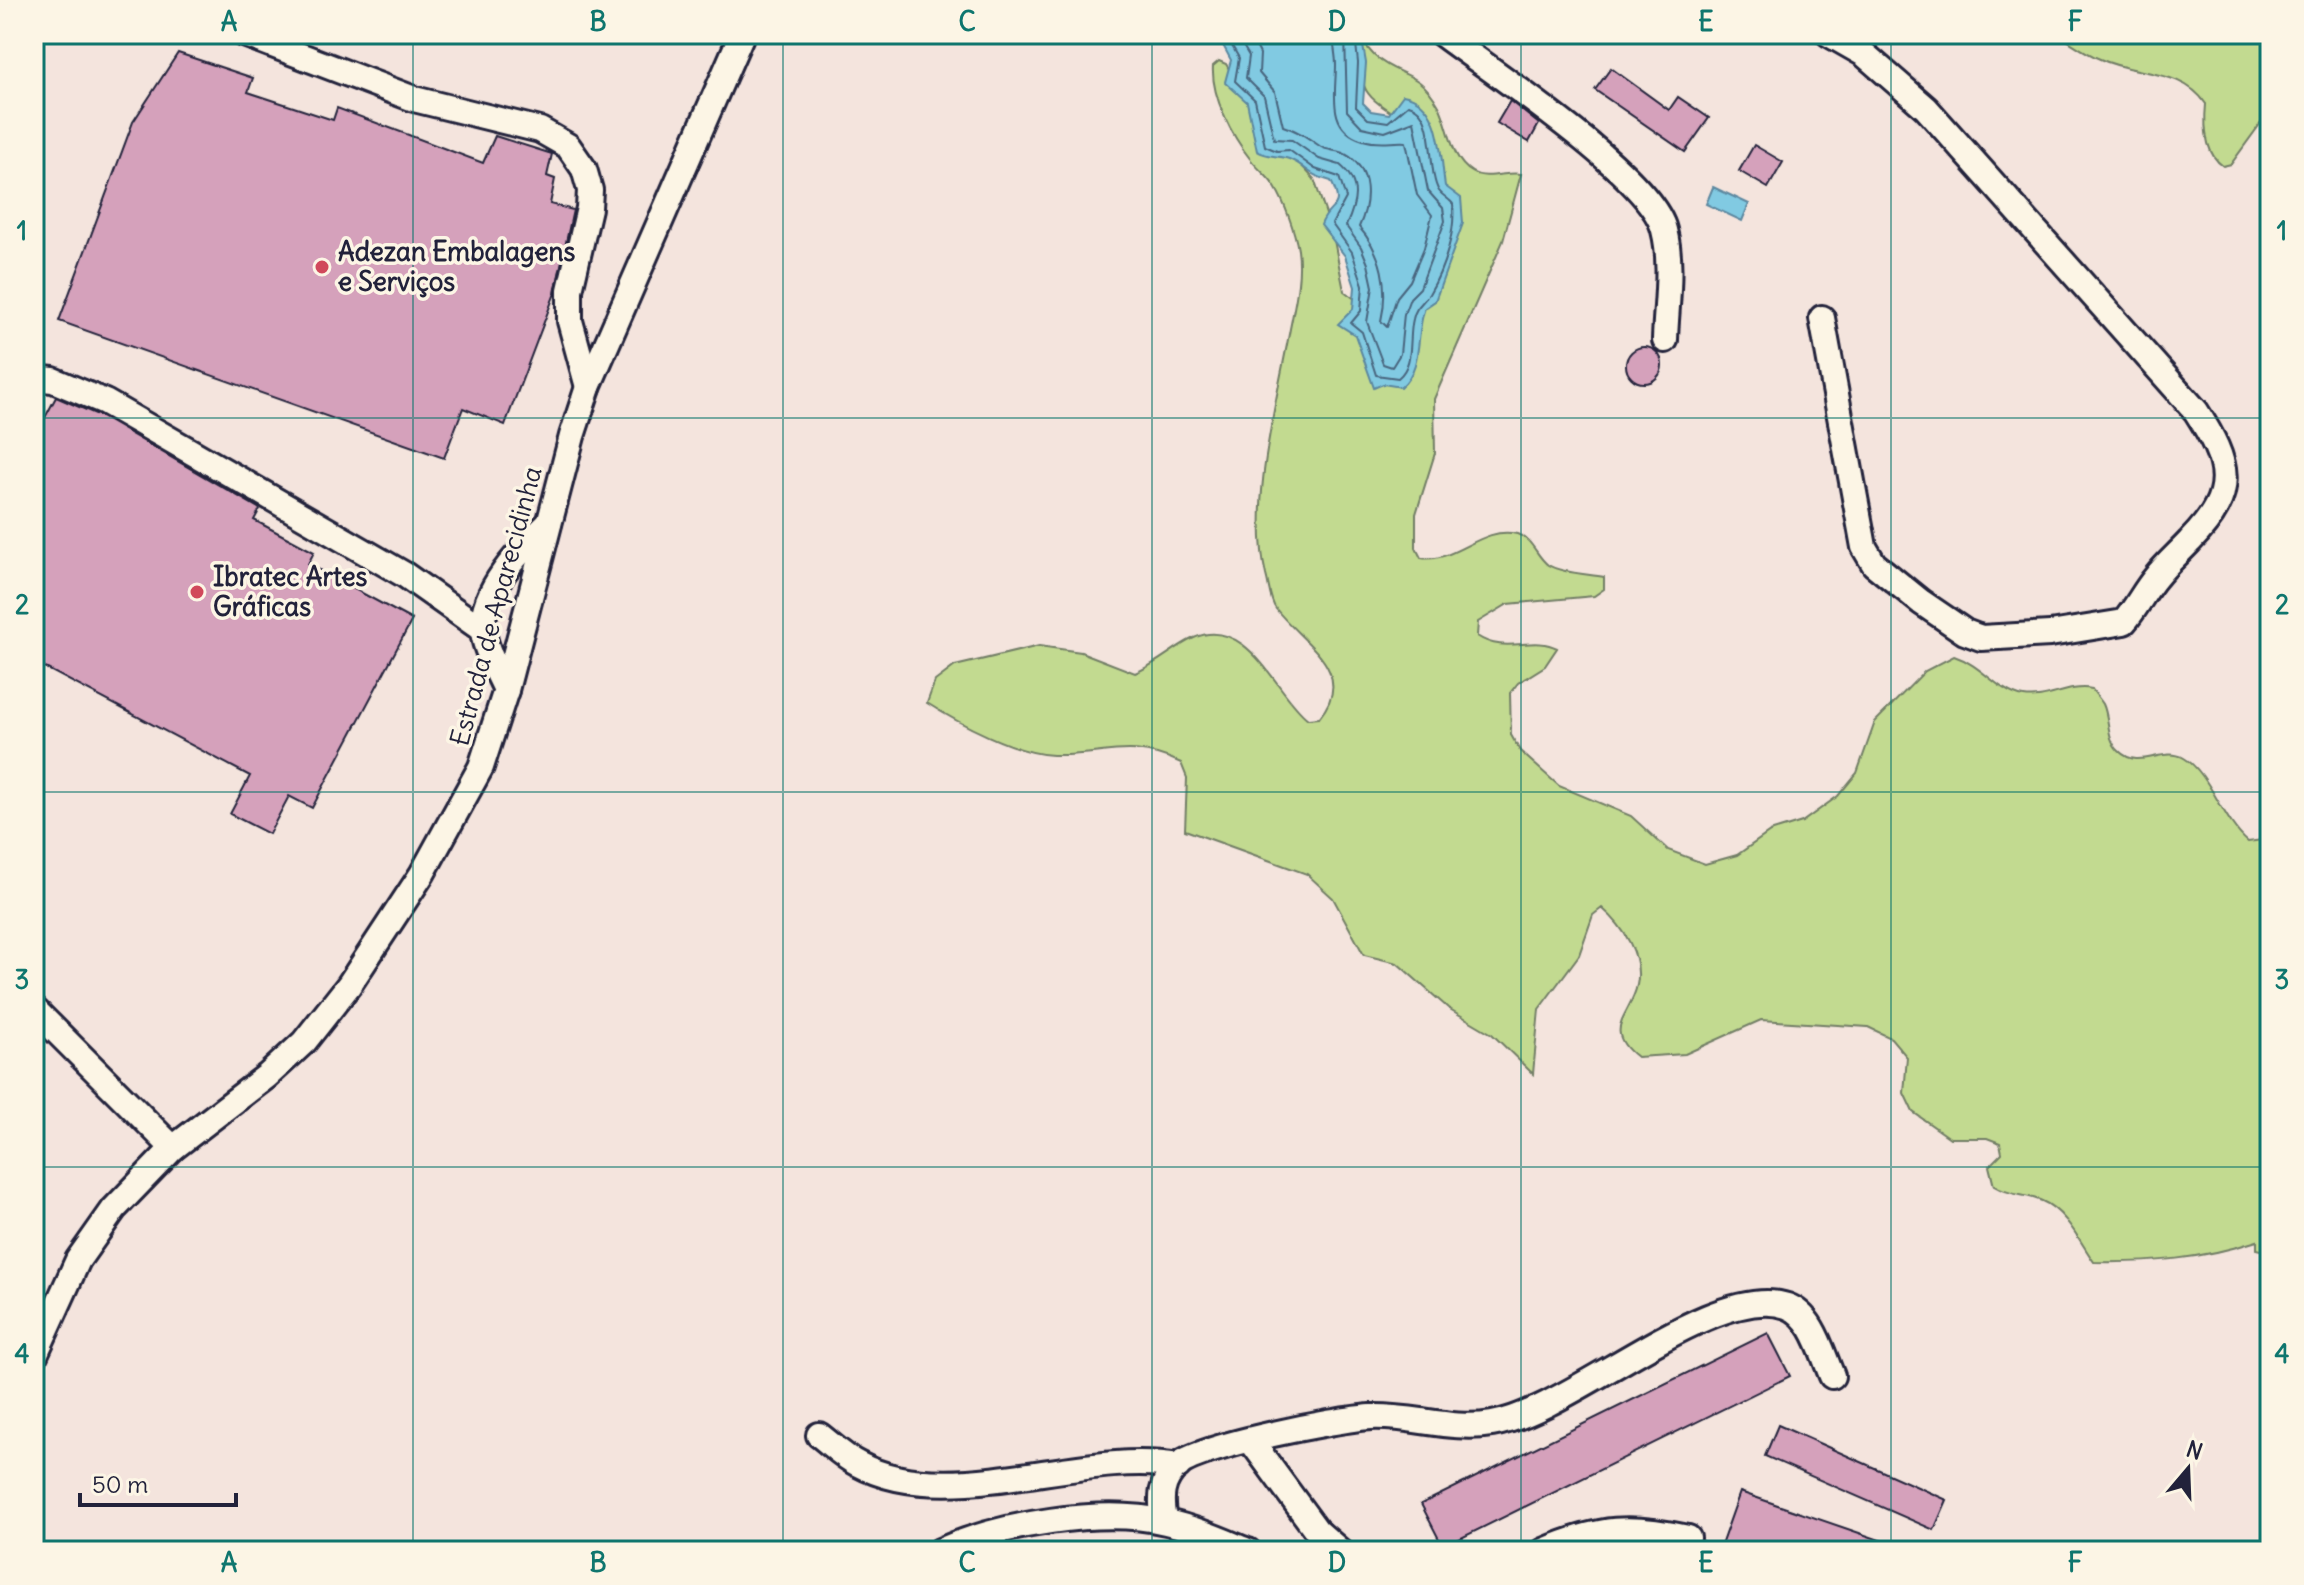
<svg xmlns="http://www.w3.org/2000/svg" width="2304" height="1585" font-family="Delius,sans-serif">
<rect width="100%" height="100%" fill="#f4e4dd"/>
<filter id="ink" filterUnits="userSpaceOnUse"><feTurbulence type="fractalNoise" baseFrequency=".0125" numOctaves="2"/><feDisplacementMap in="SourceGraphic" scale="16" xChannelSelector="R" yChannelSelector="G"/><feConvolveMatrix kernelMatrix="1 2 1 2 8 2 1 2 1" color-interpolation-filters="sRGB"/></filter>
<g filter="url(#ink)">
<!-- green -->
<g fill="#c2da90" stroke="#727e66" stroke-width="2">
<path d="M2057,34h213v83l-9,6 -30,41 -8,2c-19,-13 -19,-41 -17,-62 -24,-36 -70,-28 -106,-45 -15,-6 -29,-17 -43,-25z"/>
<path d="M1360,38c5,6 10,14 16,19 24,21 42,12 63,49 11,21 11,53 33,66 15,9 34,-1 49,2l-18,67 -69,158 1,54 -19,61v34l5,10c33,6 61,-33 96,-24 16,5 19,22 31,31 13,8 41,9 56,12v12l-10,7 -86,8 -30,18 -1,14c28,19 56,-1 80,12l-12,18 -27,17 -8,10 1,42 9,16 39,35 72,30 37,34 37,14 32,-9 33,-23 32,-10 36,-26 19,-23 18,-51 50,-51 29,-15c28,9 45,37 70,41 23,4 44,-13 68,-8 3,5 8,10 11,15 7,15 3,35 16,47 20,20 44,-5 65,7 26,15 38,62 64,84l22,-3v413l-13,-3v-8c-55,18 -105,22 -163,21 -14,-20 -28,-51 -52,-61 -16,-7 -32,-5 -48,-15l-5,-20 13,-13 -2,-10 -13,-5h-37l-37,-26 -9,-19 3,-36 -16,-19 -23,-11 -107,-7 -76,34 -48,3c-36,-28 -6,-42 0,-72 6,-29 -14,-59 -35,-77l-9,7 -14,40 -40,54 -6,65 -41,-40 -44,-26 -51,-45 -33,-8 -31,-57 -26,-24 -122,-44 2,-52 -6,-15c-53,-25 -75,-6 -128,-8 -36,-1 -95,-32 -126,-52l8,-22 20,-15 84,-20 42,6 54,21c24,-10 39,-26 59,-35 54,-24 83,58 114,81l11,-1c39,-47 -16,-74 -43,-109 -6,-8 -7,-24 -10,-34 -17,-71 10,-170 23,-241 5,-27 13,-56 9,-84 -3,-18 -13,-47 -23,-63 -6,-10 -17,-18 -24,-27 -19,-24 -40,-63 -38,-94l6,-5 7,3 32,55 56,60 19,56 11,56 35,26 26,-196c-47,-29 -44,-30 -45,-83z"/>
</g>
<!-- water -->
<g fill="#81cae2" stroke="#5b879f" stroke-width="2">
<path d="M1217,34h144l5,29 -3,40 8,8 18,3 14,-19c39,7 37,59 42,91l16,12 2,25 -28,78 -10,7c-10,26 -1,59 -24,79l-18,-3 -9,4 -19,-53 -17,-11 15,-15 2,-22 -10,-31 -24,-31c8,-23 25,-14 10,-44 -25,-6 -24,-15 -42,-22 -10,-4 -20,-1 -32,-8l-10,-49 -22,-20 6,-22z"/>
<polygon points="1713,187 1749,204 1742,221 1706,204"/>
</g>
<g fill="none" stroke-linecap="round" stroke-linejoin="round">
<!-- shore -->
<g stroke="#48657e" stroke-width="2">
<path d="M1225,34l14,24 -4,23 20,19 10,46 12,5 12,-1 26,19 24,8 7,21 -14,26 20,28 11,33 -2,26 -10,12 11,9 14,43 22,3c17,-14 10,-39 15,-59 2,-12 10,-16 16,-25 15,-25 27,-62 24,-90 -3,-4 -10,-8 -14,-13 -13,-20 -1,-81 -31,-86l-20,17 -20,-3 -12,-12 2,-44 -3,-29"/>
<path d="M1236,34l13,22 -3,22 18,18 10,43 18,1 27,19 21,6c22,18 16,39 6,61l15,21 7,17 5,23 -6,35 16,42 9,3 8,-13 4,-40 6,-16 10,-10 25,-67 -2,-13 -15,-17 -14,-70 -29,11 -23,-5 -15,-16 -2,-77"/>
<path d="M1250,34l10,20 -1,19 16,19 8,34c16,5 25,12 38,21 7,4 17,3 24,7 28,15 25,49 14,73 23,26 30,60 22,94l6,6 10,-30 13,-16 14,-33 8,-33 -15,-20 -11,-53c-14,-1 -28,3 -43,-2 -37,-11 -27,-47 -27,-75 0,-10 -3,-21 -3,-31"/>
</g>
</g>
<!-- building -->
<g fill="#d5a1bb" stroke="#22223b" stroke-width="2">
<polygon points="178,53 253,78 248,92 333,120 337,108 483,163 495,136 552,154 547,176 555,179 550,204 573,210 555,293 505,425 463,408 444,458 59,321 133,122"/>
<polygon points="1611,68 1669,110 1678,97 1709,118 1685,152 1595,90"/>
<polygon points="1510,101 1539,124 1529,142 1497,123"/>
<polygon points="1754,145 1783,162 1768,188 1739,171"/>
<circle cx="1644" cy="365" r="18"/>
<polygon points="56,397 98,415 260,509 254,520 314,552 308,564 412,620 312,808 289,796 269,834 230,814 250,776 34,662 34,438"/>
<polygon points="1768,1333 1790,1376 1443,1547 1421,1504"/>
<polygon points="1778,1425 1947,1500 1934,1530 1765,1456"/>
<polygon points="1740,1492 1903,1548 1903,1551 1719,1551"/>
</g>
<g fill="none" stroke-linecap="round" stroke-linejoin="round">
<!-- minor casing -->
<g stroke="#22223b" stroke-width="30">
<g id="minor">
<polyline points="244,34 414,99 540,130 568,146 584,169 590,190 589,208 570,290 570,321 588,387"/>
<path d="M1442,34c49,37 209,142 222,196 9,35 2,75 1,110"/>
<path d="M1822,318l42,229 10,17 47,38 44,30 16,6 69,-4 74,-12c13,-15 20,-31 32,-45 10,-13 23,-24 34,-36 48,-49 40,-77 6,-130l-270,-303 -62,-54 -35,-20"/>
<polyline points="34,378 53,380 105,402 405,575 483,630"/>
<path d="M506,690c-8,-18 -20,-38 -23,-58 -4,-41 39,-84 66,-109"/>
<polyline points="34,1009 173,1148"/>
<polyline points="34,1357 78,1260 114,1209 173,1148 267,1076 304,1042 349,985 422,874 481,767 506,690 572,436 588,387 742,34"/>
<path d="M819,1435c12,9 25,22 39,29 90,49 221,-15 320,2"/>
<polyline points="1251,1441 1317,1531 1340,1551"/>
<path d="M1164,1521c-4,-22 -4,-40 14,-56 22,-19 160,-46 193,-48 41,-2 80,14 121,7 78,-12 220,-143 295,-118 26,9 35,47 45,70"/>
<path d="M940,1551c60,-27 162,-44 226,-29 28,6 55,18 82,29"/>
<path d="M1544,1551c56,-24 86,-26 144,-13"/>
</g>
</g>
<!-- minor -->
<use href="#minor" stroke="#fcf5e5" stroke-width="24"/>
</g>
</g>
<!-- grid -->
<path fill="none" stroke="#0f766e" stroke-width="2" stroke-opacity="0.55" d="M413,34v1517M783,34v1517M1152,34v1517M1521,34v1517M1891,34v1517M34,418h2236M34,792h2236M34,1167h2236"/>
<!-- markers -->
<g fill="#d1495b" stroke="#fcf5e5" stroke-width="3">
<circle cx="322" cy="267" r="8"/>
<circle cx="197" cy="592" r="8"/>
</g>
<g text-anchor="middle" stroke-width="7" stroke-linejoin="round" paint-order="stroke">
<!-- poi labels -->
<g font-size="26" font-weight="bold" fill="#22223b" stroke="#fcf5e5" text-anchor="start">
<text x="338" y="261">Adezan Embalagens<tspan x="338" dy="30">e Serviços</tspan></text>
<text x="213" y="586">Ibratec Artes<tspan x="213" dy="30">Gráficas</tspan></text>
</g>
<!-- street labels -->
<g font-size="26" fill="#22223b" stroke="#fcf5e5">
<text transform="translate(496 606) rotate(-75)" y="9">Estrada de Aparecidinha</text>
</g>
</g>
<!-- margin -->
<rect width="2304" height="1585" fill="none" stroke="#fcf5e5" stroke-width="88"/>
<!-- north arrow -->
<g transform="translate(2188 1469) rotate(19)" stroke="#fcf5e5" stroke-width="6" paint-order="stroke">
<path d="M0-6L14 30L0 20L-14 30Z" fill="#22223b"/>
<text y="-12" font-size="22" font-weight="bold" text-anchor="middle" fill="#22223b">N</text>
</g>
<!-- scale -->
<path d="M80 1493v12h156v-12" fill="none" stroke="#22223b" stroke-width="4"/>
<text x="92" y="1493" font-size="24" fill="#22223b" stroke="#fcf5e5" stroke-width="6" paint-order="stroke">50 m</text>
<rect x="44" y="44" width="2216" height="1497" fill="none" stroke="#0f766e" stroke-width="3"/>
<g font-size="26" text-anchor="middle" font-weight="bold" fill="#0f766e">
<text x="229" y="31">A</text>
<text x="598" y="31">B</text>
<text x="967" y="31">C</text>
<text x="1337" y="31">D</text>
<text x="1706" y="31">E</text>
<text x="2075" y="31">F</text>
<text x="22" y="240">1</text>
<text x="2282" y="240">1</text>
<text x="22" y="614">2</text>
<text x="2282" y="614">2</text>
<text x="22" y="989">3</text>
<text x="2282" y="989">3</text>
<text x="22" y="1363">4</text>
<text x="2282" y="1363">4</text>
<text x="229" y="1572">A</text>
<text x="598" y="1572">B</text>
<text x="967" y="1572">C</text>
<text x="1337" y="1572">D</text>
<text x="1706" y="1572">E</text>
<text x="2075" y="1572">F</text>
</g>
</svg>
